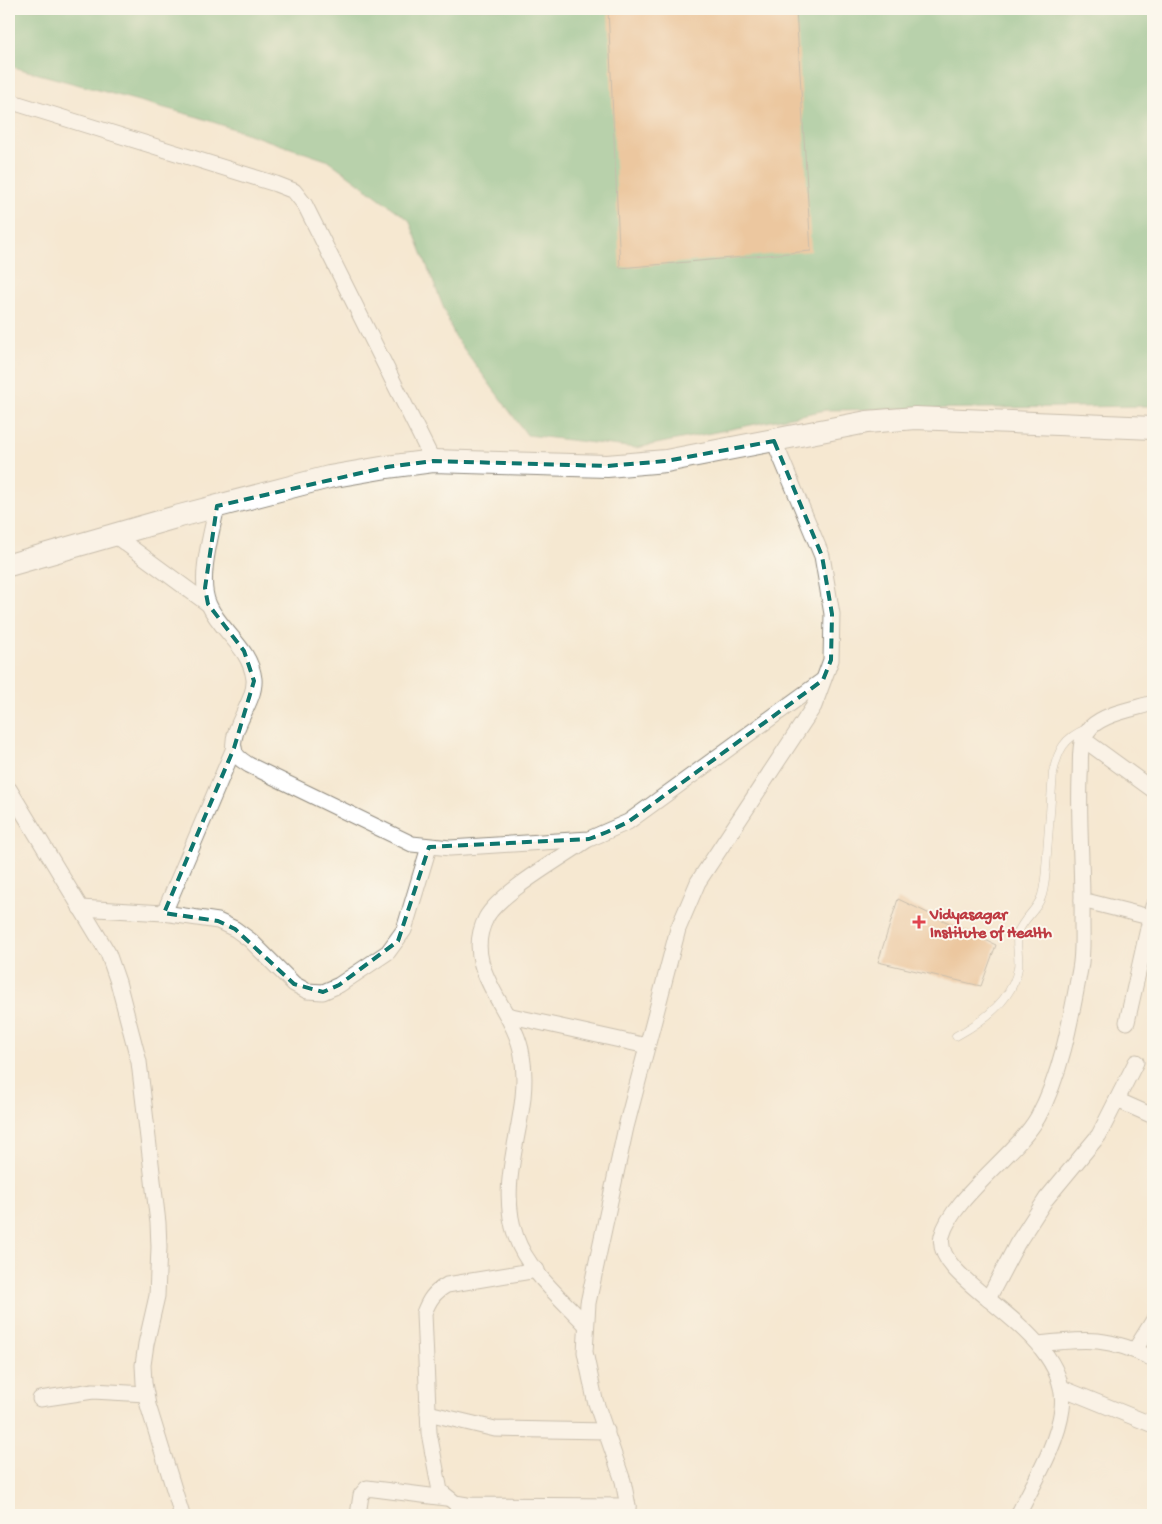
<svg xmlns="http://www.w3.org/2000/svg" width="1162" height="1524" font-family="'Gochi Hand',sans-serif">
<rect width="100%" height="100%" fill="#fbf7ec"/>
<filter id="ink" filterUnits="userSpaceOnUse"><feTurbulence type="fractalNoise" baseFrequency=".02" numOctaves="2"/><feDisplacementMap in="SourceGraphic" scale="10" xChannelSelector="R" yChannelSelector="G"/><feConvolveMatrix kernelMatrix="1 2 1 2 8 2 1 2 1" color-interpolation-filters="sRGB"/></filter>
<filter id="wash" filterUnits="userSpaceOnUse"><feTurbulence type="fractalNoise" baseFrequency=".0096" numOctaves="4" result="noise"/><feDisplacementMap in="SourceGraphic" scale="20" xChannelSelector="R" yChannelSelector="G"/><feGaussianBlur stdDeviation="1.12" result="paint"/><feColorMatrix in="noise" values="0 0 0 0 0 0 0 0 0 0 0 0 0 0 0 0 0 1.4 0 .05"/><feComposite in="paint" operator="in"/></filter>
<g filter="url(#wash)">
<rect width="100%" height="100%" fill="#f5e8d1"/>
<!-- forest -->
<polygon fill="#6db67c" stroke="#4c7054" points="9,9 1153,9 1153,406 826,410 636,448 527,435 455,337 409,220 329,161 198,117 9,66"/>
<g id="blocks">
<!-- building -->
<g fill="#e0a164">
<polygon points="608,9 796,9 811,251 620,268"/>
<polygon points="898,899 996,945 981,986 878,962"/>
</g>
</g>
</g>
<g filter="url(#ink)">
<use href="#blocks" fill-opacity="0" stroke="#908a7e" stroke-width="1"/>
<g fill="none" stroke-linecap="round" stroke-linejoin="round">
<!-- service casing -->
<g stroke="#908a7e" stroke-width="9">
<path id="service" d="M956,1036c26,-14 57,-37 62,-68 2,-11 -3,-24 0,-35 5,-15 20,-23 24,-38 4,-14 4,-28 5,-42 2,-27 4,-54 6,-80 5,-23 11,-35 33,-44"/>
</g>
<!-- minor casing -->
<g stroke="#908a7e" stroke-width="17">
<g id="minor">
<polyline points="9,101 276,184 294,191 305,205 433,461"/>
<path d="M217,506c-5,26 -20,74 -8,99 12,27 41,42 45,74 2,22 -24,49 -20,70 1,8 9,12 15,16l163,79 38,4 139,-9 39,-17 195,-142"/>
<polyline points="114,535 208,604"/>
<polyline points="1083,739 1153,790"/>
<polyline points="9,789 108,953 118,982 139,1062 158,1223 159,1247 157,1296 146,1344 143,1365 144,1383 148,1405 182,1515"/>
<polyline points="1082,900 1153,918"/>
<polyline points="80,908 164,913 218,921 235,929 250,940 294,984 307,991 323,992 339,985 388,952 404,930 429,847"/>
<polyline points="164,913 234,748"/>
<polyline points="507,1015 647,1046"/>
<polyline points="1127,1022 1153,906"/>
<polyline points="1117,1100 1153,1116"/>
<path d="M537,1270l-90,15c-13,7 -18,15 -23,28l5,120 11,58 15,12 12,2 161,1"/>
<polyline points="988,1299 1017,1244 1046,1199 1099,1135 1136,1062"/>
<path d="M586,1325c-24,-26 -58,-54 -70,-88 -22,-62 17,-120 6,-182 -7,-47 -62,-86 -36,-137 13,-25 77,-61 101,-78"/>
<path d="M1039,1344c48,-6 71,-7 114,15"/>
<polyline points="1135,1350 1153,1321"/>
<polyline points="1062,1388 1153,1425"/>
<polyline points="40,1399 93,1391 146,1394"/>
<polyline points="428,1413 495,1429 607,1431"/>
<polyline points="358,1515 361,1495 367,1488 446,1498"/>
<polyline points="628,1515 628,1506 623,1481 595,1400 585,1352 588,1303 626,1127 678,929 698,882 814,706 831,660 832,614 822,556 774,441"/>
<path d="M1018,1515c16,-33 39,-69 44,-106 10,-81 -131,-125 -120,-173 9,-37 76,-83 96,-119 24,-44 33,-99 42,-148 3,-15 2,-32 2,-48 1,-48 -4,-96 -2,-144 1,-11 -1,-28 3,-38 1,-3 6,-9 8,-12 15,-14 43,-18 62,-24"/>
</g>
</g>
<!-- secondary casing -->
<g stroke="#908a7e" stroke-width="24">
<polyline id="secondary" points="9,565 176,517 329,477 387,467 433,461 607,466 666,461 867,422 915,418 1153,428"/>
</g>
<!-- service -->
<use href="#service" stroke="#fff" stroke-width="8"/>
<!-- minor -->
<use href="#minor" stroke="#fff" stroke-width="15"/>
<!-- secondary -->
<use href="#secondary" stroke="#fff" stroke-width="22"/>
</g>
</g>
<!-- marked area -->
<path d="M0 0H1162V1524H0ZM774,441l48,115 10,58 -1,46 -8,20 -195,142 -21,10 -18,7 -160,8 -31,94 -59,44 -16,7 -29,-8 -59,-55 -17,-8 -54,-8 70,-165 20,-67 -10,-30 -36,-47 -3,-16 12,-82 170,-39 46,-6 174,5 59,-5z" fill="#f5e8d1" fill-opacity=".55" fill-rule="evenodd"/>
<path fill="none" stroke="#0f766e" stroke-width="4" stroke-dasharray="10 6" stroke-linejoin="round" d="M774,441l48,115 10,58 -1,46 -8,20 -195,142 -21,10 -18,7 -160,8 -31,94 -59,44 -16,7 -29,-8 -59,-55 -17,-8 -54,-8 70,-165 20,-67 -10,-30 -36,-47 -3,-16 12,-82 170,-39 46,-6 174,5 59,-5z"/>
<!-- markers -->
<path fill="#e0444e" stroke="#fbf7ec" stroke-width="2" d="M916.5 914.5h5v5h5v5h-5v5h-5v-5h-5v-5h5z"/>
<g text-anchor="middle" stroke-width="4" stroke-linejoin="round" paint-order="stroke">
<!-- health labels -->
<g font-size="16" font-weight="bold" fill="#be3a42" stroke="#fbf7ec" text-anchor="start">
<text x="930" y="919">Vidyasagar<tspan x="930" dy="18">Institute of Health</tspan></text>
</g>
</g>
<!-- margin -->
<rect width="1162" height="1524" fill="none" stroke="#fbf7ec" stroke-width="30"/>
</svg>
